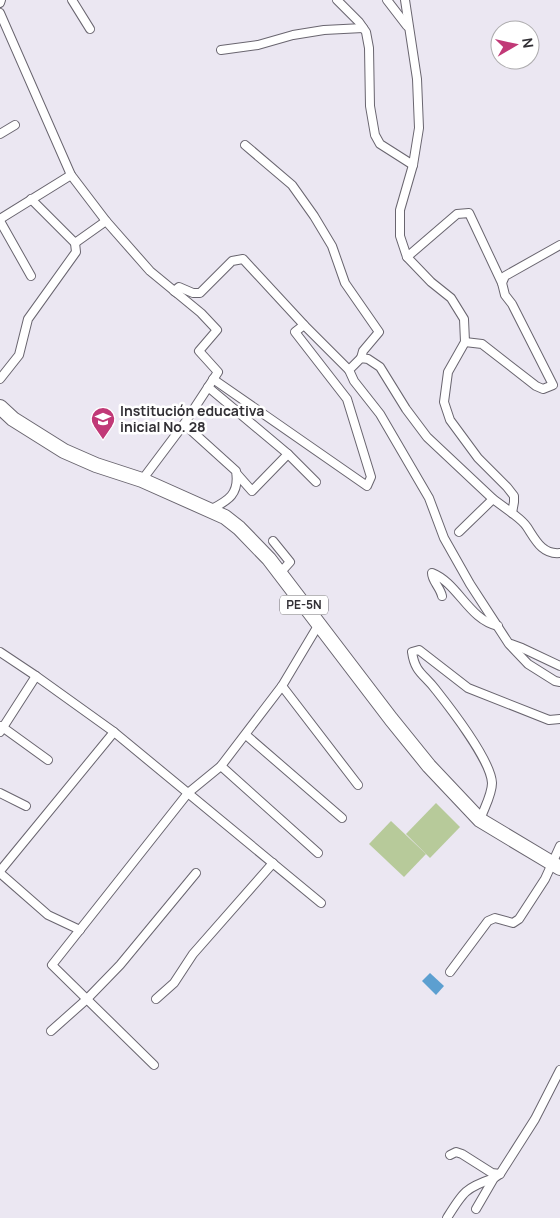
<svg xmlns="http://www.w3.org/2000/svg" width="560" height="1218" font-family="Manrope,sans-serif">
<rect width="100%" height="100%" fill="#ebe7f2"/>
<!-- green -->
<g fill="#b7ca9a">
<polygon points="436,803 460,827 430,858 406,834"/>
<polygon points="391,821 426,854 404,877 369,844"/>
</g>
<!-- water -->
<polygon fill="#5c9fd0" points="430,973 444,986 436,995 422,981"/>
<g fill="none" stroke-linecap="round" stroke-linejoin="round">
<!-- minor casing -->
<g stroke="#69656f" stroke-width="10">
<g id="minor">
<polyline points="72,0 90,29"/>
<polyline points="337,0 359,22 366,32 369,48 370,106 375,135 380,144 413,165"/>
<polyline points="387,0 407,26"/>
<polyline points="405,0 417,79 419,128 413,165 400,210 400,236 407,257 431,282 451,298 464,319 465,342 448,372 444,402 450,420 478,458 507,487 514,496 514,502 512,513 493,499 427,437 406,409 380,367 368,359 361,358 349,370 354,381 380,414 429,498 444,538 470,584 509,644 528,664 555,681 560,682"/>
<polyline points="0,3 1,0"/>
<polyline points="0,13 71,175 106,221"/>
<polyline points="221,50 258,45 293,35 324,30 363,28"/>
<polyline points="0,134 15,125"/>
<polyline points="245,145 292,185 314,216 332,246 345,283 379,332 363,351 361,358"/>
<polyline points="31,199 75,243 106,221 150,271 201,313 217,330 199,351 218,372 184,424 142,480"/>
<polyline points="0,219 71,175"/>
<polyline points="0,221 31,276"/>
<polyline points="407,257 457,214 469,213 502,283"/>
<polyline points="177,293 174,291 179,287 193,293 200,293 232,261 243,259 304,325 349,370"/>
<polyline points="465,342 482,344 536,386 543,389 553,385 512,304 505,295 502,283 505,276 560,245"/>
<polyline points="0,379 19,355 28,319 76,252 75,243"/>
<polyline points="213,379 367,486 371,477 347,399 295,332 304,325"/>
<polyline points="208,387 288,454 316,482"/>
<path d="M184,424l52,47c4,24 -9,30 -26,39"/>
<polyline points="237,474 252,491 288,454"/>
<path d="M512,513c5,4 11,8 15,14 8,12 15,28 33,26"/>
<polyline points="459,532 493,499"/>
<polyline points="273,541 290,562 280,573"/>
<path d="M442,596c-2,-9 -10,-15 -10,-23 26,10 37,47 66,53"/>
<polyline points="511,644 522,648 560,666"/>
<polyline points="0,652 36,676 114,732 321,903"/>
<polyline points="282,686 358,785"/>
<polyline points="1,726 48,760"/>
<polyline points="0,732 36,676"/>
<polyline points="246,735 342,818"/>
<polyline points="221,766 318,853"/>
<polyline points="0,793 26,806"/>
<path d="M480,820c4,-12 12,-25 12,-37 -1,-22 -41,-74 -56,-93 -12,-16 -21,-17 -24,-38l7,-2 49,38 81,32 11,-1"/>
<polyline points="0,871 114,732"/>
<polyline points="0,873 48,915 80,930"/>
<polyline points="450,972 488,921 495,918 513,923 519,919 545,879 560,846"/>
<polyline points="156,999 174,983 193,954 273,863"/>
<polyline points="51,1031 87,999 120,965 196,873"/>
<polyline points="154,1065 52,965 188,793 221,766 282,686 319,624"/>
<polyline points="450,1155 456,1152 462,1154 492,1173 500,1174"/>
<polyline points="476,1209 494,1178 500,1174 535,1119 560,1070"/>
<path d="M447,1218c16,-26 18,-30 47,-40"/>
</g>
</g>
<!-- trunk casing -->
<g stroke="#69656f" stroke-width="16">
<polyline id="trunk" points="0,407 13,419 64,451 96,465 142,480 225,517 239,528 269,559 391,719 429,766 480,820 560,868"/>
</g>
<!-- minor -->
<use href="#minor" stroke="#fff" stroke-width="8"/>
<!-- trunk -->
<use href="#trunk" stroke="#fff" stroke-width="14"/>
</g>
<!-- icons -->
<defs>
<g id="school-pin" transform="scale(1.25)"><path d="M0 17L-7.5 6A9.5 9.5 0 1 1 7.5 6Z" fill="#c13977" stroke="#fff"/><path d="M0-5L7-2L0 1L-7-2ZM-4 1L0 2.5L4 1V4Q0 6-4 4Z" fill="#fff"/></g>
</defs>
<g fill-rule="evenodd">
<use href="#school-pin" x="103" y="419"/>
</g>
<g text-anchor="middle" stroke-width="5" stroke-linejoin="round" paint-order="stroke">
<!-- shield labels -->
<rect fill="#fff" stroke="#706e72" stroke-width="1" x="280" y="595.5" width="48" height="19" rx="4"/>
<g font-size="12" font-weight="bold" fill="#323035">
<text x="304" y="609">PE-5N</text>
</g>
<!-- poi labels -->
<g font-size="14" font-weight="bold" fill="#323035" stroke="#fff" text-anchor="start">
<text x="120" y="416">Institución educativa<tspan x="120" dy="16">inicial No. 28</tspan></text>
</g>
</g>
<!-- north arrow -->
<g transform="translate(515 45) rotate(81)"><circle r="24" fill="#ffffff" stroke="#adacae"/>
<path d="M0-4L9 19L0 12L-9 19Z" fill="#c13977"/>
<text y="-8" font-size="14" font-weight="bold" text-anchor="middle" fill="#323035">N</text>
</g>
</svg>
